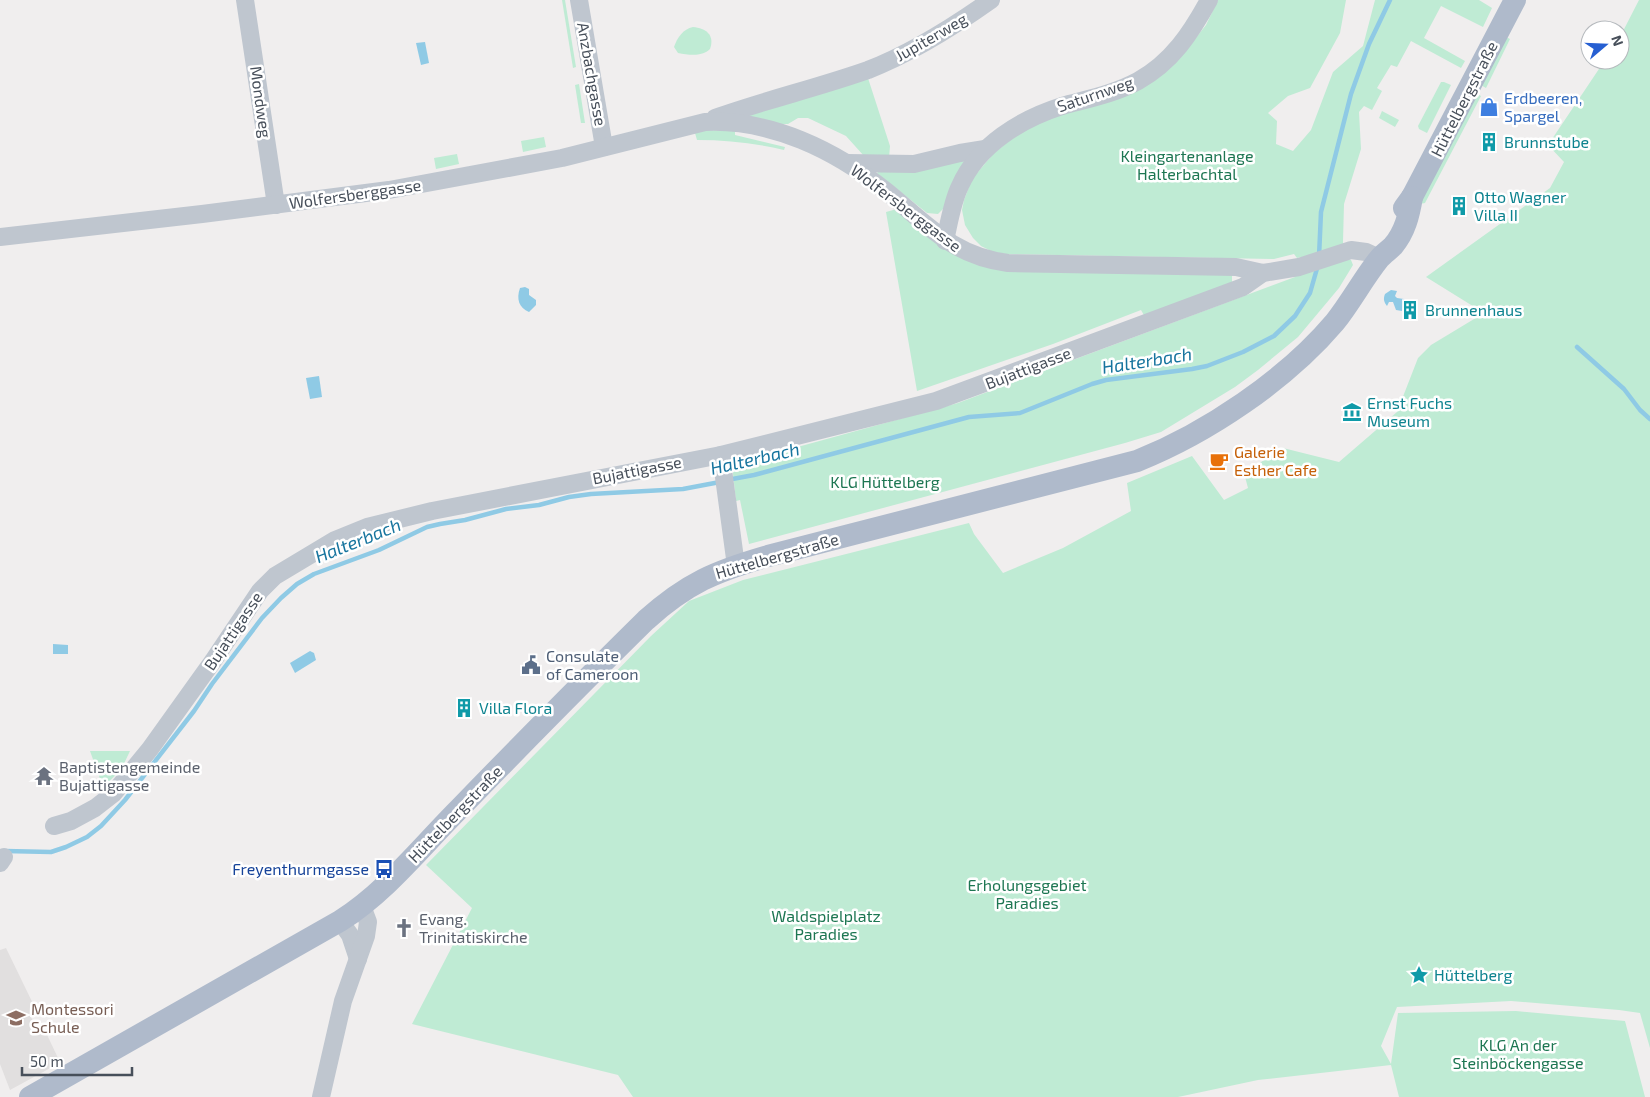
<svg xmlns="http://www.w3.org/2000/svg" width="1650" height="1097" font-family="'Exo 2',sans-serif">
<rect width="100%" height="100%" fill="#f0eeee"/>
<!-- education -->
<polygon fill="#e1dfdf" points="6,948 38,1014 31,1017 34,1023 40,1020 58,1058 54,1066 10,1090 0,1064 0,950"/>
<!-- green -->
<g fill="#bfebd4">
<polygon points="562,0 565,0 576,67 573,68"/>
<polygon points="1218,0 1346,0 1340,33 1310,88 1288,96 1268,113 1277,121 1276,144 1293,151 1311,130 1333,72 1363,46 1375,0 1479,0 1492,8 1483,27 1441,6 1424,38 1465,61 1461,68 1411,41 1397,67 1391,65 1377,88 1382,91 1372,110 1364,106 1359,112 1361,149 1344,204 1343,242 1345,260 1351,260 1353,265 1339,288 1298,337 1258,370 1235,387 1161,432 1125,443 749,544 740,500 736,501 732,465 958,403 1295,277 1302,257 1297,258 1294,254 1274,259 1006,254 993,252 981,246 973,238 965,225 962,210 964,200 972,179 993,154 1025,128 1054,115 1191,44 1206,25"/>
<polygon points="1639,0 1650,0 1650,1048 1640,1013 1619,1010 1511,1001 1397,1007 1381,1046 1391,1064 1398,1013 1516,1011 1625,1021 1645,1097 1399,1097 1391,1065 1258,1080 1178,1097 633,1097 618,1075 412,1024 472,908 426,865 651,636 689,601 743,580 969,523 974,534 1003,573 1063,548 1131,511 1127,483 1192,456 1224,500 1248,488 1244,473 1283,448 1339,462 1397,412 1418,358 1431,345 1484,313 1426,277 1550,188 1564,162 1548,145 1605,60 1620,60 1620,37"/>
<path d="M693,27c13,1 22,8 17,22 -8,8 -21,6 -32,4l-4,-6c3,-9 9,-18 19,-20z"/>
<polygon points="1504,36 1510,39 1486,88 1479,84"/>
<polygon points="867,75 890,146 889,158 864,156 846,136 808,118 798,118 788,124 781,124 748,116"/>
<polygon points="1441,82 1444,82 1451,85 1427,133 1419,129 1418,126"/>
<polygon points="579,84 585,123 581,123 575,85"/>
<polygon points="1475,93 1481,96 1425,203 1420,204"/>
<polygon points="1382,111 1399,120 1395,127 1379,118"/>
<path d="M704,130l31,1v4l50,12 -1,3c-29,-7 -57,-10 -87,-10l-2,-7z"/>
<polygon points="544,137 546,147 523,152 521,141"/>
<polygon points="457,154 459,164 436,169 434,158"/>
<polygon points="964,159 965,161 952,185 946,206 938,214 927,213 877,173 879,171"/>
<polygon points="897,209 959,256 1232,275 1232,283 1145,317 1141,310 1053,344 917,391 886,212"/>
<polygon points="90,751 130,751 121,770 103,787"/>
</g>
<!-- water -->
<g fill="#8fcae5">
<polygon points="425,42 429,63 421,65 416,43"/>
<path d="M525,287l4,2v6l7,5v5l-7,7c-10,-4 -13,-13 -9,-24z"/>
<path d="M1391,290l6,1 -2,5 2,2 7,1 3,5 -5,7 -6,-1 -3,-8h-4l-2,4c-3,-4 -4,-7 -2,-12z"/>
<polygon points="319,376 322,397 310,399 306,378"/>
<polygon points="53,644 68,645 68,654 53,654"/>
<polygon points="310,651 314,653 316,660 295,673 290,663"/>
</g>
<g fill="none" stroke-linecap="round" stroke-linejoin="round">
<!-- stream -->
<g stroke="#8fcae5" stroke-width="4.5">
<polyline points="1319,257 1321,212 1351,94 1369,44 1390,0"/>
<polyline points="1577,347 1624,389 1640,410 1650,419"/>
<polyline points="727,480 754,475 969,417 1020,413 1092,384 1106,380 1192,369 1207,366 1243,352 1274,336 1295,316 1310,293 1318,265"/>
<polyline points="5,851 51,852 66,847 87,837 101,826 125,800 194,711 212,684 262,618 281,598 297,584 314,574 379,550 427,527 440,524 465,520 506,509 539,505 569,497 591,494 683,489 720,482"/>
</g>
<!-- minor -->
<g stroke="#bfc6cf" stroke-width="18">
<polyline points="245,0 276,205"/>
<polyline points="579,0 604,147"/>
<path d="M715,118c50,-18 102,-30 153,-48 44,-17 85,-43 123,-70"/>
<polyline points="847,163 914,164 960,153 985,149"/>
<path d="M0,237l202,-23 187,-24 173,-32 143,-36c66,-3 130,28 181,69 41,33 66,65 122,72l228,4 27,6"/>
<path d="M945,241c4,-18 7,-39 15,-55 18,-41 61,-67 102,-80 25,-7 52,-12 76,-25 34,-19 53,-48 71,-81"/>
<polyline points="721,455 736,566"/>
<polyline points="54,826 71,821 95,808 113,794 150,749 213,661 260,591 275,576 335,540 367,527 432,511 721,455 936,401 1243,287 1263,273 1299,267 1351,250 1366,252 1379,258"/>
<polyline points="0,863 4,857"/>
<polyline points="340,921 350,935 358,959"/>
<polyline points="321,1097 343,1001 366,936 368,922 362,906"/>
</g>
<!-- major -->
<g stroke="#afbacb" stroke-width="22">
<polyline points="1404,208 1412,197 1515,0"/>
<path d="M30,1097l310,-176c46,-29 81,-74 119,-112 62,-64 124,-127 187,-189 41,-37 70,-49 122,-64l369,-95c70,-28 149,-81 198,-139 16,-20 28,-43 44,-63 4,-5 9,-8 14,-13 12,-14 16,-31 19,-49"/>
</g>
</g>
<!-- icons -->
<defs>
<g id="shop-bare" transform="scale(1.5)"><path d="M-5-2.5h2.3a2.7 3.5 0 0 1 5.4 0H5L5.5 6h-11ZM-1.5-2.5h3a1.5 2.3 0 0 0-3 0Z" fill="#3f7fe0" stroke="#fff" stroke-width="2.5" paint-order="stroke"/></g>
<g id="building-bare" transform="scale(1.5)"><path d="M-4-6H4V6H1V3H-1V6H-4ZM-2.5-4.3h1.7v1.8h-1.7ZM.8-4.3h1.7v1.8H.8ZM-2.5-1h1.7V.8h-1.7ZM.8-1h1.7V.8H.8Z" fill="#0f9aa8" stroke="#fff" stroke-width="2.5" paint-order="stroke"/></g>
<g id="museum-bare" transform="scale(1.5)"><path d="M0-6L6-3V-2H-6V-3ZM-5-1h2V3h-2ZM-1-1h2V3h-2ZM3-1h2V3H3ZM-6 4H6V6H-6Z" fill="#0f9aa8" stroke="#fff" stroke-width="2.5" paint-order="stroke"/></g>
<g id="cafe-bare" transform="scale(1.5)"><path d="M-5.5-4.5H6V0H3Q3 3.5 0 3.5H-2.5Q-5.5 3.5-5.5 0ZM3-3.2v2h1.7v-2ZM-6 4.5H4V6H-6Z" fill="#e8710a" stroke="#fff" stroke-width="2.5" paint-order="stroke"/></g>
<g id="civic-bare" transform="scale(1.5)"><path d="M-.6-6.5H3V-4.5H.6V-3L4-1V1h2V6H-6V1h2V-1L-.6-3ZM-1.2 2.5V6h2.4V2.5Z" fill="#5c6f8a" stroke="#fff" stroke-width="2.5" paint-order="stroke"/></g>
<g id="temple-bare" transform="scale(1.5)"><path d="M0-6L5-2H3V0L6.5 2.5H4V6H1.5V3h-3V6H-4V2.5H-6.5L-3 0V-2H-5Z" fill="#6b7280" stroke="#fff" stroke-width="2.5" paint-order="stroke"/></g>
<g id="bus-bare" transform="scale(1.5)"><path d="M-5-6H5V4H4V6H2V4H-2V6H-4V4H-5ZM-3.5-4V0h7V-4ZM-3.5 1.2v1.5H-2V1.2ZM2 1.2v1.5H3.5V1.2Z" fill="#1a4fb4" stroke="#fff" stroke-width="2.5" paint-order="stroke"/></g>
<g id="church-bare" transform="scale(1.5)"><path d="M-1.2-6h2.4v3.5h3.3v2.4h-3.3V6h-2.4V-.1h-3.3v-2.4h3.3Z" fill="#6b7280" stroke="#fff" stroke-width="2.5" paint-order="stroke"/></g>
<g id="sight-bare" transform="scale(1.5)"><path d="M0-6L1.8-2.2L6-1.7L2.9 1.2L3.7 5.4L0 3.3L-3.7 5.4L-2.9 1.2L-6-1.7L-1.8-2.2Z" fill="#0f9aa8" stroke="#fff" stroke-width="2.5" paint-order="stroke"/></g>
<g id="school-bare" transform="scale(1.5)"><path d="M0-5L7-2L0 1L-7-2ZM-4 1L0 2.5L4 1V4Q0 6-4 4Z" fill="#8d6e63" stroke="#fff" stroke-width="2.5" paint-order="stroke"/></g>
</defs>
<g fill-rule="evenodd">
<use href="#shop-bare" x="1489" y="107"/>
<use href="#building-bare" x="1489" y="142"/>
<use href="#building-bare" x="1459" y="206"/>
<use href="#building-bare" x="1410" y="310"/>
<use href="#museum-bare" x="1352" y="412"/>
<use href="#cafe-bare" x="1219" y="461"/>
<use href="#civic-bare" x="531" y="665"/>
<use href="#building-bare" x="464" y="708"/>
<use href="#temple-bare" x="44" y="776"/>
<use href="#bus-bare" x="384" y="869"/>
<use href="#church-bare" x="404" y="928"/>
<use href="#sight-bare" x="1419" y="975"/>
<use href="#school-bare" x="16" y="1018"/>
</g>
<g text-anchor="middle" stroke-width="5" stroke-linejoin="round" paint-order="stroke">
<!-- street labels -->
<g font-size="16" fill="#474f5a" stroke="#fff">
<text transform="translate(931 37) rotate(-30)" y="6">Jupiterweg</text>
<text transform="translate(592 74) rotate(80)" y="6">Anzbachgasse</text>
<text transform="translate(1095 94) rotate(-19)" y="6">Saturnweg</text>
<text transform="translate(1464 99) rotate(-63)" y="6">Hüttelbergstraße</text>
<text transform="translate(261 102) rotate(82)" y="6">Mondweg</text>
<text transform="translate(355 194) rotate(-8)" y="6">Wolfersberggasse</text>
<text transform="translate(906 208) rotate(37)" y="6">Wolfersberggasse</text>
<text transform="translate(1028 368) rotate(-21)" y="6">Bujattigasse</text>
<text transform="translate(637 470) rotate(-11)" y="6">Bujattigasse</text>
<text transform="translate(777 556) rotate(-16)" y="6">Hüttelbergstraße</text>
<text transform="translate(233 631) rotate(-56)" y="6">Bujattigasse</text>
<text transform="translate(455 814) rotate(-46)" y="6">Hüttelbergstraße</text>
</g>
<!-- shop labels -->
<g font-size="16" fill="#366cbe" stroke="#fff" text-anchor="start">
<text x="1504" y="104">Erdbeeren,<tspan x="1504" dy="18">Spargel</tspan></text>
</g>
<!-- culture labels -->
<g font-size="16" fill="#0d838f" stroke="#fff" text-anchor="start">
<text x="1504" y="148">Brunnstube</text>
<text x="1474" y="203">Otto Wagner<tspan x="1474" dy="18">Villa II</tspan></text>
<text x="1425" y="316">Brunnenhaus</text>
<text x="1367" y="409">Ernst Fuchs<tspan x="1367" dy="18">Museum</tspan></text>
<text x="479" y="714">Villa Flora</text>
<text x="1434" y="981">Hüttelberg</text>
</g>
<!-- park labels -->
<g font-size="16" fill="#1d7652" stroke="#fff">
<text x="1187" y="162">Kleingartenanlage<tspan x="1187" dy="18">Halterbachtal</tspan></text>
<text x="885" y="488">KLG Hüttelberg</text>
<text x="1027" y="891">Erholungsgebiet<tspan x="1027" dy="18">Paradies</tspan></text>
<text x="826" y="922">Waldspielplatz<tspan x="826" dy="18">Paradies</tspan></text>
<text x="1518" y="1051">KLG An der<tspan x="1518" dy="18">Steinböckengasse</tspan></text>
</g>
<!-- food labels -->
<g font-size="16" fill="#c56008" stroke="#fff" text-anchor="start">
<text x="1234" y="458">Galerie<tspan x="1234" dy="18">Esther Cafe</tspan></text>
</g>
<!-- service labels -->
<g font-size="16" fill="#4e5e75" stroke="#fff" text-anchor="start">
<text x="546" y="662">Consulate<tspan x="546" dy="18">of Cameroon</tspan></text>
</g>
<!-- worship labels -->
<g font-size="16" fill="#5b616d" stroke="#fff" text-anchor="start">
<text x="59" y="773">Baptistengemeinde<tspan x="59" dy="18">Bujattigasse</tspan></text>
<text x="419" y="925">Evang.<tspan x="419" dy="18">Trinitatiskirche</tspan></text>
</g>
<!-- transit labels -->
<g font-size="16" fill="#164399" stroke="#fff" text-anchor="end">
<text x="369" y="875">Freyenthurmgasse</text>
</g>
<!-- education labels -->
<g font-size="16" fill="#785e54" stroke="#fff" text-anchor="start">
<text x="31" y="1015">Montessori<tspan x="31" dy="18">Schule</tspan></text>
</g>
<!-- water labels -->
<g font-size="18" font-style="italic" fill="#16749e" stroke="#fff">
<text transform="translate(1147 361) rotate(-9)" y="6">Halterbach</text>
<text transform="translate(755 459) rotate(-13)" y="6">Halterbach</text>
<text transform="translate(358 541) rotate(-22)" y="6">Halterbach</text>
</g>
</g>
<!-- north arrow -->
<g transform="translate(1605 45) rotate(71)"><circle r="24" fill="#ffffff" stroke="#b5b9bd"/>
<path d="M0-4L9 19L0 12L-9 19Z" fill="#265fd2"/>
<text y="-8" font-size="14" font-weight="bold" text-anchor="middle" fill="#474f5a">N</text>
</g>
<!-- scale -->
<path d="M22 1067v8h110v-8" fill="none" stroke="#474f5a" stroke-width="2.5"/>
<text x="30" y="1067" font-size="15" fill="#474f5a" stroke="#ffffff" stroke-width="4" paint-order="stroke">50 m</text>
</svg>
